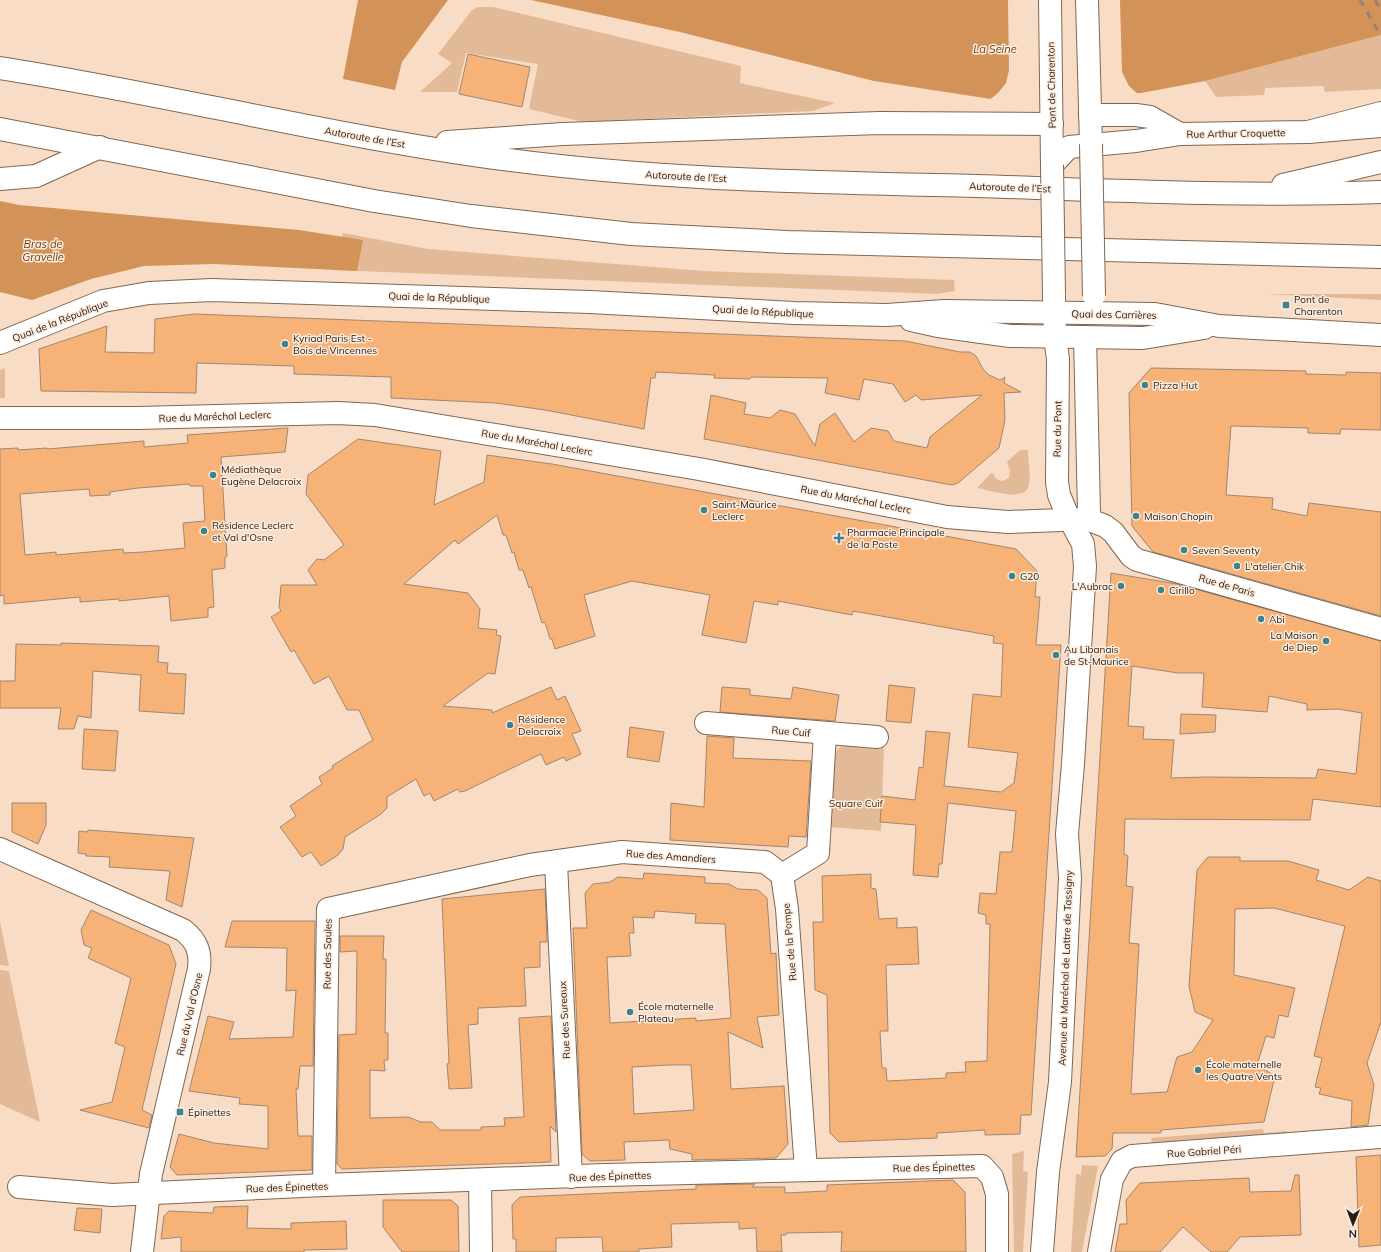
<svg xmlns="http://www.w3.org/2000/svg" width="1381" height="1252" font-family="Mulish,sans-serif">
<rect width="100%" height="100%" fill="#f9dcc5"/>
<!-- green -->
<g fill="#e3ba98">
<polygon points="478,7 493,7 741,66 740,83 835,103 813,111 583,122 529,109 538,64 466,53 457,92 420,92 452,63 438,54 472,10"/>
<polygon points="1381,35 1381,89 1325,92 1323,86 1265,88 1264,95 1216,97 1205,81"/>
<polygon points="343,233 428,249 704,271 954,280 955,291 937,294 333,270"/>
<polygon points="1265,294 1381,294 1381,300"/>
<polygon points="5,368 5,398 0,398 0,370"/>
<path d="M1020,450h8c0,11 3,25 1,35 -3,18 -40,5 -52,3l14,-15 3,1 1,4c6,4 9,3 14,0l1,-8 -3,-8z"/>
<polygon points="850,743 884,746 881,831 829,827 834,753 844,744"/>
<polygon points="0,922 9,966 0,965"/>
<polygon points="0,970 9,971 40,1122 0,1104"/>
<polygon points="1263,1129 1264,1133 1287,1131 1286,1133 1280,1137 1152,1143 1151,1138"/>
<polygon points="1024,1151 1023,1171 1028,1172 1023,1252 1014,1252 1012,1154"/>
<polygon points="1082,1165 1098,1166 1082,1252 1071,1252 1076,1174 1081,1175"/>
</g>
<!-- water -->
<g fill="#d39257">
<polygon points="358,0 448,0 402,62 395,90 343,79"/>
<polygon points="531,0 1381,0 1381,35 1205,81 1141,93 991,99 874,81 680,32"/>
<polygon points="0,201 19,205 299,230 363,240 357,271 214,264 144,266 91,279 32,300 0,292"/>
</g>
<!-- pier -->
<polygon fill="#f9dcc5" points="1008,0 1120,0 1122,72 1129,86 1139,95 988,101 998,93 1006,83 1009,70"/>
<!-- building -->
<g fill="#f6b277" stroke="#a18771" fill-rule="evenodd">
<polygon points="468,54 530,67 522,107 459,94"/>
<polygon points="194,314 905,341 960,352 970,352 976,356 983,369 989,375 1000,380 1005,377 1004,383 1021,392 1004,393 1005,420 999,448 958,483 952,485 704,439 711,395 746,403 744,414 770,418 780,410 795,414 815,446 820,424 835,413 854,442 871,428 888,431 894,441 927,448 930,437 982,395 921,400 916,395 905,402 893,384 864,379 859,400 825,393 828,378 751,377 750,379 714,378 715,375 656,372 655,378 651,378 644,429 545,410 496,403 391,398 391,377 294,374 294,366 197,363 196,393 41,391 39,349 107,326 105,352 154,353 155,319"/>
<polygon points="1151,368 1306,371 1306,374 1346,375 1346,372 1381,373 1381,430 1341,429 1340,434 1308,433 1308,428 1231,426 1226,495 1273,498 1272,509 1307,516 1309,503 1381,512 1381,616 1153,552 1132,526 1129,393"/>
<path d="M288,428l-3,24 -64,5 6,99 -2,1v11l-13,2 2,37 -6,1v9l-37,4 -2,-25 -50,5v-2l-39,3v-5l-76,7v-9l-4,1v-147l18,-1v2l29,-2v1l97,-8v6l44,-4 -1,-8zM190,484v2h13l2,35 -22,2 2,25 -42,4 -19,1 -1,-4 -67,6v-3l-31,3 -5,-61 69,-5 1,7 20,-1v-3l28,-4z"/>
<polygon points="358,439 441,451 434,505 484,482 487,455 552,464 1016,549 1037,571 1035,597 1040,597 1036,645 1061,645 1031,1115 1021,1115 1020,1134 985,1135 985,1130 937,1133 937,1138 839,1142 830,1133 827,995 815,990 813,922 823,922 822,876 871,874 871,888 876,889 879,919 897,918 897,928 917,927 919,964 886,965 888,1031 880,1031 882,1068 886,1068 887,1081 946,1078 946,1073 966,1072 965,1062 987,1061 990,924 986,924 986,915 978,913 980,893 996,894 1000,852 1012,852 1016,811 948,803 942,864 939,864 938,877 913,875 916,825 880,822 882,796 915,800 919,767 923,768 926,731 950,733 944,786 1001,792 1014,783 1018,753 968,747 973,694 1001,697 1003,644 993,643 994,636 853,611 852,615 778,601 778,605 754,601 746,643 702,635 710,595 632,581 584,595 595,636 555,649 552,639 550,639 545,622 542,623 531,587 529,588 523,570 519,570 514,552 512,553 506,535 503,535 497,515 458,544 455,540 404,584 468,593 480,609 478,628 497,630 496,635 501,636 495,674 488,673 443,706 492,710 492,713 551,687 557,700 565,696 581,731 572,734 581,754 566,761 564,757 546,765 541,754 465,791 460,792 458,789 434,801 430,793 424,796 416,779 387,797 387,808 381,814 345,837 343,849 338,855 321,866 311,852 302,857 280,827 296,816 290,806 322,784 319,777 333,768 332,766 373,740 359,710 347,710 329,676 314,684 294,650 291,652 271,617 281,611 279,607 281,585 317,585 308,570 317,559 324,560 344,545 306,494 308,475"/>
<path d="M1111,573l66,11 204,57v166l-68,-8 -3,21 -185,-1 -1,35 4,2 -2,30 7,1 -4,56 10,1 -8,150 36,-2 10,-35 15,-5 21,-32 -18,-8 -6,-26 8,-116 11,-13h32v4h48l31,9 -3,10 33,10 19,-13 13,4v141l-14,41 7,22 -6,40 -17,2 1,-26 -33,-7 2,-6 -6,-1 7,-29 -8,-2 31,-130 -71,-18 -39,1 -1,66 61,13 -7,29 -9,-2 -5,23 -8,-2 -9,29 18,11 -11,46 -103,8v3h-48l-1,16 -7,7 -29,1zM1132,666l46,7h26l-2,34 65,5 2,-16 38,8v6l31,-1 24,4 -6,61 -38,-5 -2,9 -109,-1 -36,1 3,-38 -31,-1 1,-12 -16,-1z"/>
<polygon points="61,643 159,646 158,662 168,663 167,673 186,674 184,714 139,711 141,675 93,671 91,718 78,716 74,729 58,729 61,708 0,708 0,681 15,681 16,644 61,645"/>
<polygon points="889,685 915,688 911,723 886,721"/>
<polygon points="722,687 750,689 750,695 791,699 793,687 839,695 835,721 720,712"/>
<polygon points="1181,714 1216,715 1215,732 1180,734"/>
<polygon points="630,727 664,732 659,762 627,757"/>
<polygon points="84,729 118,731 115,771 82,769"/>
<polygon points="707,736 734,738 733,758 811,761 806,837 789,836 788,847 670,840 671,803 704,807"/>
<polygon points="12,803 46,803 46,825 38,844 12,832"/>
<polygon points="88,830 194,838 182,907 166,900 170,871 109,867 110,857 86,856 86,854 78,853 79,831 87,832"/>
<path d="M644,873l61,4v6l24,1 9,5 20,1 9,8 4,56 5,-1 3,62 -22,2 6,31 -35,-16 3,57 53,-3 4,58 -12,14 -84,2v-6l-22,-5 -1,-9 -45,2 1,18 -35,1 -8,-7 -9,-226h14l-2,-35 8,-9 17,-2 8,-5 25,2zM655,911l41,3 -1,9 30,1 6,94 -35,3v-3l-86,5 -3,-66 24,-1 -2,-23h5l-1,-16 21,1zM669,1065h22l3,45 -60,4 -2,-47z"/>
<polygon points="545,889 547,942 540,942 540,967 524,968 526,1006 478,1008 478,1024 468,1025 472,1088 449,1089 447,1064 449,1063 442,899"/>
<polygon points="91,910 169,945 176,964 142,1110 152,1115 149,1128 80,1110 112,1102 125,1047 115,1043 131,978 88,958 92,948 84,945 81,930"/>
<polygon points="232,921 315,921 313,1066 300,1066 298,1089 296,1089 298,1136 312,1136 312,1170 177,1175 170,1167 179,1134 214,1143 268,1149 268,1106 239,1104 240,1098 189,1091 208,1016 234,1022 229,1039 293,1037 296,990 286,991 287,948 225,947"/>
<polygon points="340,936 384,936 383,959 386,959 386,970 385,1033 388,1033 388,1060 384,1060 385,1071 370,1070 370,1118 408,1117 421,1122 432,1122 440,1130 481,1130 481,1127 505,1126 504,1118 524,1117 519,1018 551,1016 556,1132 550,1126 551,1162 342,1169 337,1164 339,1035 356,1034 357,951 340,952"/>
<polygon points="1381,1155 1381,1245 1359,1247 1356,1157"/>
<polygon points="1295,1175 1299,1175 1301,1235 1240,1237 1227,1252 1211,1252 1183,1227 1160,1252 1115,1252 1120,1224 1127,1224 1126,1200 1140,1183 1249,1178 1250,1192 1291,1191"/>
<polygon points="953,1180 965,1192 966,1252 841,1252 842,1232 786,1233 786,1235 781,1235 782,1252 757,1252 756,1228 739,1229 739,1222 671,1224 672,1247 639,1249 639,1252 603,1252 602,1237 556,1238 556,1252 516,1252 516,1239 513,1239 512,1205 520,1197 696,1189 696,1185 755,1184 752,1187 785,1187 785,1193 827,1191 827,1185"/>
<polygon points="383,1200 451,1200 458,1206 459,1252 402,1252 383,1227"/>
<polygon points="248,1206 247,1228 291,1229 291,1223 346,1221 347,1249 304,1250 304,1252 181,1252 181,1237 161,1239 164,1216 169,1211 213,1213 214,1207"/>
<polygon points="77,1208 102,1209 100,1233 74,1230"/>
</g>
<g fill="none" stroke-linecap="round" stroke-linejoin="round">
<!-- minor casing -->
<g stroke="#806752" stroke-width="24">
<g id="minor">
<polyline points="1085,337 1089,512 1087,519"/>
<polyline points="0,418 138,418 338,413 375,415 699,469 947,517 1008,522 1087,519 1105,526 1113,532 1131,556 1137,560 1381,629"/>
<polyline points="706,723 877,737"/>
<path d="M0,849l183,81c14,11 18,22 16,39l-48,205 -9,78"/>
<polyline points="556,863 571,1177"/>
<polyline points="806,1170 787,909 782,875 818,853 825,734"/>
<polyline points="480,1181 481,1252"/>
<polyline points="324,1185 328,909 530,865 622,852 765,862 782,875"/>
<polyline points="19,1187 112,1195 324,1185 605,1175 982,1166 992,1177 997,1194 997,1252"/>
<polyline points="1099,1252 1112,1179 1122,1161 1132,1156 1381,1137"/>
</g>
</g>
<!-- major casing -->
<g stroke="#806752" stroke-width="24">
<g id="major">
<polyline points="1050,0 1052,165"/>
<polyline points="1087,0 1091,144"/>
<polyline points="1090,115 1136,115 1150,117 1180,134"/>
<polyline points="1052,165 1069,147 1136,141 1180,134 1308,132 1381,126"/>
<polyline points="911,320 938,326 1010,336 1143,338 1204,328"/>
<polyline points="0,343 103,301 149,293 212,290 590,302 794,313 887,315 944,311 1155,314 1219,326 1381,335"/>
<polyline points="1042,1252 1048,1172 1060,1082 1070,878 1067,834 1073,764 1085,566 1083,544 1067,514 1059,495 1057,482 1058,359 1055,337 1054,297"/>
</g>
</g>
<!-- highway casing -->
<g stroke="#806752" stroke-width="24">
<g id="highway">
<path d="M0,68c161,25 319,65 481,88 164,24 330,26 495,30 135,4 270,11 405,6"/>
<polyline points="0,129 374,201 471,216 631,234 787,242 1381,257"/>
<polyline points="1308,132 1381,113"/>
<polyline points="447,142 563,134 880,123 1052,124"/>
<polyline points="0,179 36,176 100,147"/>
<polyline points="1283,185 1381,162"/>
</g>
</g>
<!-- minor -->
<use href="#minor" stroke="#fff" stroke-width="22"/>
<!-- major -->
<use href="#major" stroke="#fff" stroke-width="22"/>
<!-- highway -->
<use href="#highway" stroke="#fff" stroke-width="22"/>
<!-- rail -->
<g stroke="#968272" stroke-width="3" stroke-dasharray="7 7" stroke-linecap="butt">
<polyline points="1360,0 1381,36"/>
<polyline points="1375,0 1381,10"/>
</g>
<!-- major-bridge casing -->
<g stroke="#806752" stroke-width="24" stroke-linecap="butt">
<g id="major-bridge">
<polyline points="1091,144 1094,296"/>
<polyline points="1052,165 1054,294"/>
</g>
</g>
<!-- major-bridge -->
<use href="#major-bridge" stroke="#fff" stroke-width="22"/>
</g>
<!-- markers -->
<g fill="#3d828f" stroke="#fdecde" stroke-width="1.5">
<rect x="1282" y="301" width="8" height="8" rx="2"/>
<circle cx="285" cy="344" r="4"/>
<circle cx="1145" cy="385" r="4"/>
<circle cx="213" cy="475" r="4"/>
<circle cx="704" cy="510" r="4"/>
<circle cx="1136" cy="516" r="4"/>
<circle cx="204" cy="531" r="4"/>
<path d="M837 532h4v4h4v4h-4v4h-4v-4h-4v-4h4z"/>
<circle cx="1184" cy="550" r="4"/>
<circle cx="1237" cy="566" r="4"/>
<circle cx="1012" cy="576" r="4"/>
<circle cx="1121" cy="586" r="4"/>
<circle cx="1161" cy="590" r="4"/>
<circle cx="1261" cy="619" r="4"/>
<circle cx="1326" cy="641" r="4"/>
<circle cx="1056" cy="655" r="4"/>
<circle cx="510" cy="725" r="4"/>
<circle cx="630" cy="1012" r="4"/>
<circle cx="1198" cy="1070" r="4"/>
<rect x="176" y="1108" width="8" height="8" rx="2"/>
</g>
<g text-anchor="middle" stroke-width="3" stroke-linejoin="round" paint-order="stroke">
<!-- street labels -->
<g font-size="10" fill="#261c14" stroke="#fdecde">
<text transform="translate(1051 85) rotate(-91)" y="4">Pont de Charenton</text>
<text transform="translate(1236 133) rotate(-1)" y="4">Rue Arthur Croquette</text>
<text transform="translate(365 137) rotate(10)" y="4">Autoroute de l’Est</text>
<text transform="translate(686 176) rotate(3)" y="4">Autoroute de l’Est</text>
<text transform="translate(1010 187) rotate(2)" y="4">Autoroute de l’Est</text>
<text transform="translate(439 297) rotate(2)" y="4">Quai de la République</text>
<text transform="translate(763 311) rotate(3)" y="4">Quai de la République</text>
<text transform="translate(1114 314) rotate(1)" y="4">Quai des Carrières</text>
<text transform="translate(60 320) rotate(-21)" y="4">Quai de la République</text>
<text transform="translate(215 416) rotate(-2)" y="4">Rue du Maréchal Leclerc</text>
<text transform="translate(1057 429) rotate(-89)" y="4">Rue du Pont</text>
<text transform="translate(537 442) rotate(10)" y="4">Rue du Maréchal Leclerc</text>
<text transform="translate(856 499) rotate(11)" y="4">Rue du Maréchal Leclerc</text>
<text transform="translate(1227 585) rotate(16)" y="4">Rue de Paris</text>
<text transform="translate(791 731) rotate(5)" y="4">Rue Cuif</text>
<text transform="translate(671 856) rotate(4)" y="4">Rue des Amandiers</text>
<text transform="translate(789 942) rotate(-95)" y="4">Rue de la Pompe</text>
<text transform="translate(327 954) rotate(-89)" y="4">Rue des Saules</text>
<text transform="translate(1065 968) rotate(-88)" y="4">Avenue du Maréchal de Lattre de Tassigny</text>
<text transform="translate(189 1014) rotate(-77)" y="4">Rue du Val d'Osne</text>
<text transform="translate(564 1020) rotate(-93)" y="4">Rue des Sureaux</text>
<text transform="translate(1204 1151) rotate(-4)" y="4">Rue Gabriel Péri</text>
<text transform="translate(934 1167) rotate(-1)" y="4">Rue des Épinettes</text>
<text transform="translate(610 1176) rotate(-2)" y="4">Rue des Épinettes</text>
<text transform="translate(287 1187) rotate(-2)" y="4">Rue des Épinettes</text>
</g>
<!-- poi labels -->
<g font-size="10" fill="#261c14" stroke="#fdecde" text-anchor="start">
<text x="1294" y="303">Pont de<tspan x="1294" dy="12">Charenton</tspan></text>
<text x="293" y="342">Kyriad Paris Est -<tspan x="293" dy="12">Bois de Vincennes</tspan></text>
<text x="1153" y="389">Pizza Hut</text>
<text x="221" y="473">Médiathèque<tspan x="221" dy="12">Eugène Delacroix</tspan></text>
<text x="712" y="508">Saint-Maurice<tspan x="712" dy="12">Leclerc</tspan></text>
<text x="1144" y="520">Maison Chopin</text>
<text x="212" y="529">Résidence Leclerc<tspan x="212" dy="12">et Val d'Osne</tspan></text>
<text x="847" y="536">Pharmacie Principale<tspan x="847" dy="12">de la Poste</tspan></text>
<text x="1192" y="554">Seven Seventy</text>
<text x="1245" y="570">L'atelier Chik</text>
<text x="1020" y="580">G20</text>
<text x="1113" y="590" text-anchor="end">L'Aubrac</text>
<text x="1169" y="594">Cirillo</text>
<text x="1269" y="623">Abi</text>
<text x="1318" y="639" text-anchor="end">La Maison<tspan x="1318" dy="12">de Diep</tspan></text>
<text x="1064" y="653">Au Libanais<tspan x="1064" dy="12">de St-Maurice</tspan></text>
<text x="518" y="723">Résidence<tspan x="518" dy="12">Delacroix</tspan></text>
<text x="638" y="1010">École maternelle<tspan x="638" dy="12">Plateau</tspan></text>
<text x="1206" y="1068">École maternelle<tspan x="1206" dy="12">les Quatre Vents</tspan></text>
<text x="188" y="1116">Épinettes</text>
</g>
<!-- park labels -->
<g font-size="10" fill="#43280e" stroke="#fdecde">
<text x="856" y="807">Square Cuif</text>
</g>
<!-- water labels -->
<g font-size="11" font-style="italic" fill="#6d4115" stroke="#fdecde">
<text x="995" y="53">La Seine</text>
<text x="43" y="248">Bras de<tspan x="43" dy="13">Gravelle</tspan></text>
</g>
</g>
<!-- north arrow -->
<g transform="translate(1353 1224) rotate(181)" stroke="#fdecde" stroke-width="3" paint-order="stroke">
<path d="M0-3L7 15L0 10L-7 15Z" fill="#261c14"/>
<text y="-6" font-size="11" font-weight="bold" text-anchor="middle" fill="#261c14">N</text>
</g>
</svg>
